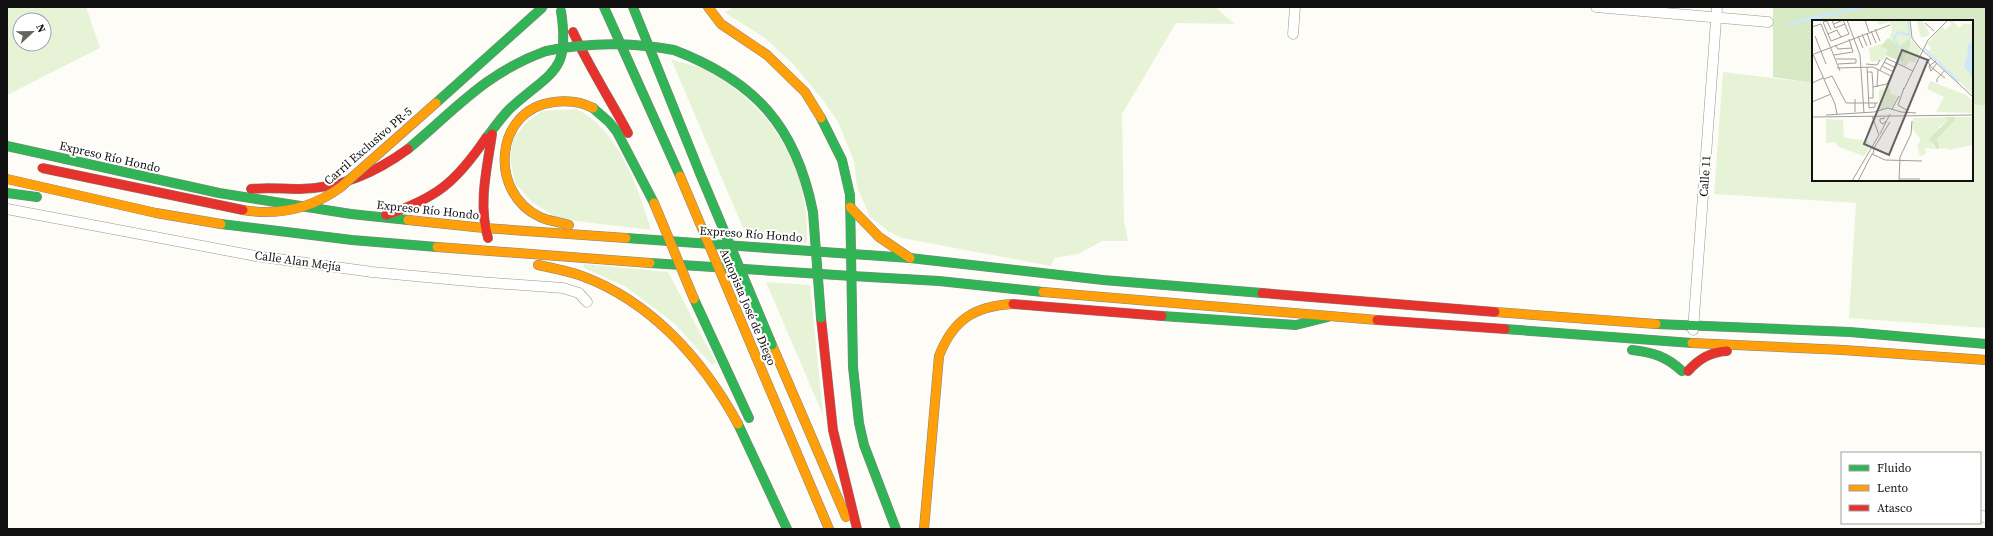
<svg xmlns="http://www.w3.org/2000/svg" width="1993" height="536" font-family="'Source Serif 4',serif">
<rect width="100%" height="100%" fill="#fdfcf7"/>
<!-- green -->
<g fill="#e7f3d7" fill-rule="evenodd">
<path d="M7,7h79l14,41 -93,47zM20,20h24v24h-24z"/>
<polygon points="734,7 1215,7 1235,24 1176,23 1122,114 1124,221 1128,241 1102,241 1078,254 1054,258 1051,266 902,238 888,231 870,217 857,187 854,161 838,122 823,100 793,64 765,38 724,12"/>
<path d="M671,59c11,4 25,6 35,11 51,27 92,78 99,136 2,12 2,25 2,37l-60,-6z"/>
<polygon points="1723,72 1813,83 1813,180 1972,180 1972,104 1986,106 1986,328 1849,318 1856,203 1714,194"/>
<path d="M576,109c42,19 62,79 75,121l-75,-9 -22,-5 -22,-14 -17,-19 -5,-25 4,-21 13,-15 15,-11z"/>
<polygon points="584,264 668,272 716,363 712,365 674,323 626,287 584,268"/>
<polygon points="766,282 810,285 823,415"/>
</g>
<!-- forest -->
<polygon fill="#d8eac5" points="1773,7 1986,7 1986,106 1972,104 1972,21 1813,21 1813,83 1773,77"/>
<g fill="none" stroke-linecap="round" stroke-linejoin="round">
<!-- stream -->
<polyline stroke="#cde8f7" stroke-width="3" points="1790,23 1863,7"/>
<!-- street casing -->
<g stroke="#979795" stroke-width="11">
<g id="street">
<polyline points="1596,7 1768,22"/>
<polyline points="1293,34 1295,7"/>
<polyline points="7,209 256,256 372,272 479,282 563,288 579,293 587,302"/>
<polyline points="1693,330 1717,7"/>
<polyline points="1983,516 1986,518"/>
</g>
</g>
<!-- fast casing -->
<g stroke="#858482" stroke-width="10">
<g id="fast">
<polyline points="604,7 680,176"/>
<polyline points="633,7 699,171"/>
<path d="M674,50c81,31 122,76 139,162"/>
<polyline points="593,108 609,122 617,132 654,203"/>
<polyline points="821,118 842,160 850,195 853,367 859,423 864,445 896,529"/>
<path d="M486,138c9,-11 17,-24 28,-33 40,-35 56,-34 47,-94"/>
<polyline points="7,146 219,193 351,214 408,220"/>
<path d="M408,149c48,-40 77,-76 138,-98"/>
<polyline points="7,193 37,197"/>
<polyline points="221,224 352,240 437,247"/>
<polyline points="626,238 852,254"/>
<polyline points="852,254 910,258 1103,280 1262,293"/>
<polyline points="650,263 852,276"/>
<polyline points="852,276 939,281 1043,292"/>
<polyline points="694,299 749,418"/>
<polyline points="1162,316 1296,325 1328,317"/>
<polyline points="1656,324 1850,332 1986,344"/>
<polyline points="1505,329 1692,343"/>
<path d="M1632,350c21,2 35,7 50,21"/>
<polyline points="738,424 787,529"/>
</g>
</g>
<!-- slow casing -->
<g stroke="#858482" stroke-width="10">
<g id="slow">
<polyline points="708,7 721,24 767,55 805,92 821,118"/>
<polyline points="7,179 156,213 221,224"/>
<polyline points="850,207 879,237 910,258"/>
<polyline points="408,220 484,228 626,238"/>
<path d="M569,225c-9,-3 -21,-4 -29,-8 -52,-24 -46,-108 14,-115 14,-2 26,-1 39,6"/>
<polyline points="437,247 650,263"/>
<path d="M538,265c15,3 30,6 44,11 70,26 121,84 156,148"/>
<polyline points="1043,292 1377,320"/>
<polyline points="1495,312 1656,324"/>
<polyline points="1692,343 1843,350 1986,360"/>
<polyline points="772,345 846,517"/>
<polyline points="754,352 829,529"/>
<path d="M924,529l15,-173c14,-36 35,-50 74,-52"/>
</g>
</g>
<!-- jam casing -->
<g stroke="#858482" stroke-width="10">
<g id="jam">
<path d="M573,32c16,35 37,67 55,101"/>
<path d="M251,189c16,-2 33,0 49,0 41,-1 75,-16 108,-40"/>
<path d="M386,215c51,-17 70,-33 100,-77"/>
<path d="M488,238c-10,-35 -1,-69 4,-104"/>
<polyline points="1262,293 1495,312"/>
<polyline points="1013,304 1162,316"/>
<polyline points="821,318 833,430 857,529"/>
<polyline points="1377,320 1505,329"/>
<path d="M1688,371c11,-12 22,-19 39,-20"/>
</g>
</g>
<!-- street -->
<use href="#street" stroke="#fffffe" stroke-width="10"/>
<!-- fast -->
<use href="#fast" stroke="#30b455" stroke-width="9"/>
<!-- slow -->
<use href="#slow" stroke="#ff9f0a" stroke-width="9"/>
<!-- jam -->
<use href="#jam" stroke="#e5322d" stroke-width="9"/>
<!-- fast-bridge casing -->
<g stroke="#858482" stroke-width="10" stroke-linecap="butt">
<g id="fast-bridge">
<path d="M546,51c44,-9 84,-9 128,-1"/>
<polyline points="436,103 543,7"/>
<polyline points="699,171 772,345"/>
<polyline points="813,212 821,318"/>
</g>
</g>
<!-- slow-bridge casing -->
<g stroke="#858482" stroke-width="10" stroke-linecap="butt">
<g id="slow-bridge">
<polyline points="680,176 754,352"/>
<polyline points="654,203 694,299"/>
<path d="M243,210c36,6 68,-1 98,-23l95,-84"/>
</g>
</g>
<!-- jam-bridge casing -->
<g stroke="#858482" stroke-width="10" stroke-linecap="butt">
<polyline id="jam-bridge" points="42,168 243,210"/>
</g>
<!-- fast-bridge -->
<use href="#fast-bridge" stroke="#30b455" stroke-width="9"/>
<!-- slow-bridge -->
<use href="#slow-bridge" stroke="#ff9f0a" stroke-width="9"/>
<!-- jam-bridge -->
<use href="#jam-bridge" stroke="#e5322d" stroke-width="9"/>
</g>
<g text-anchor="middle" stroke-width="4" stroke-linejoin="round" paint-order="stroke">
<!-- street labels -->
<g font-size="12" fill="#111" stroke="#fff">
<text transform="translate(368 146) rotate(-41)" y="4">Carril Exclusivo PR-5</text>
<text transform="translate(110 157) rotate(13)" y="4">Expreso Río Hondo</text>
<text transform="translate(1705 176) rotate(-86)" y="4">Calle 11</text>
<text transform="translate(428 210) rotate(6)" y="4">Expreso Río Hondo</text>
<text transform="translate(751 234) rotate(4)" y="4">Expreso Río Hondo</text>
<text transform="translate(298 261) rotate(8)" y="4">Calle Alan Mejía</text>
<text transform="translate(748 307) rotate(67)" y="4">Autopista José de Diego</text>
</g>
</g>
<!-- overview -->
<g transform="translate(1812 20)">
<rect width="161" height="161" fill="#fdfcf7"/>
<path d="M65,0h32l2,17 -12,10 -10,-7 3,-10 -2,-8 -11,3zM104,0h6l8,14 -2,2 -7,2zM137,0h3l7,8 4,-4h10v71l-44,-44 2,-3 -4,-4 15,-18 3,4 6,-5zM100,20l9,10 -6,13 -6,-2 -3,6 -6,-3zM71,23l-2,3 7,4 -5,10 -12,2 -2,-14zM118,61l36,14 7,6v12l-37,-1 8,-15 -17,-8zM77,67l2,7 6,2 -4,10 -14,4v-20zM133,97l3,3 -9,7 -8,17 6,5 -12,-1 1,6 -6,2 -3,-10 4,-7 -9,-10 1,-11zM143,97h18v28l-25,5 -1,-2 -6,1 -4,-10zM14,99l17,1 1,17 3,1 21,3 1,7 -5,8 -25,-9 -4,-5 -9,1z" fill="#e7f3d7"/>
<path d="M76,18l11,9 12,-10 -1,10 -8,15 -17,-7 3,-5 -7,-4zM133,97h10v3l-18,19 3,9 -3,1 -8,-10 19,-19z" fill="#d8eac5"/>
<path d="M161,20v38l-9,-11 4,-16 -1,-5z" fill="#cde8f7"/>
<path fill="none" stroke="#cde8f7" stroke-width="2" d="M113,29l34,33M88,40l1,-10 -7,-12 4,-6 11,3 -1,-15"/>
<path fill="none" stroke="#9f9e9b" stroke-width="1" d="M20,0l3,8 10,-4M35,0l13,35 4,58M53,0l4,12M98,0l2,18 7,9 54,50M113,3l9,8M0,7l9,-3 19,47M63,9l5,12M19,10l-4,-9 -4,1 8,19 18,-7 -6,-14 -9,4M59,11l5,12M55,13l4,12M16,14l9,-4 4,7M50,14l5,12M3,16l11,28M46,16l5,12M23,25l3,4 14,-1M0,32l23,52 2,10M2,34l76,-29M22,35l19,-3 -4,-13M119,37l-3,5 3,5 14,11M74,38l27,13M24,39h20v4l-18,1M124,41l-7,5 2,5 6,-8M72,42l12,6M54,44l11,1 3,-5M70,46l12,6M55,47l2,41 6,-1v-4M25,48l36,-1 18,9M68,50l7,-13M55,52h5l1,15v11h-5M12,59l8,-3 14,27h32M125,62v-3l8,-9M0,63l11,-5M61,67l14,-3 12,-23M65,67l1,-18M92,68l-6,17 10,6M92,69l24,-49 20,-20M43,79v13M0,82l19,-8M80,89l7,-13M14,95l48,-3 14,-4 13,4 15,1M0,97l161,-2M73,98l-5,1v3l3,2 3,-3M68,114l10,-20M61,134l1,-6 16,-26M87,159h21M40,161l27,-46 -7,-19M46,161l14,-27 13,6 37,1M87,161l1,-24 11,-23 1,-13"/>
<path fill="#646362" fill-opacity="0.15" stroke="#646362" stroke-width="2" d="M90,30l26,10 -39,95 -25,-11z"/>
<rect width="161" height="161" fill="none" stroke="#111" stroke-width="2"/>
</g>
<!-- border -->
<rect width="1993" height="536" fill="none" stroke="#111111" stroke-width="16"/>
<!-- legend -->
<rect x="1841" y="452" width="140" height="72" fill="#ffffff" stroke="#a0a0a0"/>
<rect x="1849" y="465" width="20" height="6" fill="#30b455" stroke="#a0a0a0"/>
<text x="1877" y="472" font-size="12" fill="#111111">Fluido</text>
<rect x="1849" y="485" width="20" height="6" fill="#ff9f0a" stroke="#a0a0a0"/>
<text x="1877" y="492" font-size="12" fill="#111111">Lento</text>
<rect x="1849" y="505" width="20" height="6" fill="#e5322d" stroke="#a0a0a0"/>
<text x="1877" y="512" font-size="12" fill="#111111">Atasco</text>
<!-- north arrow -->
<g transform="translate(32 32) rotate(68)"><circle r="19" fill="#ffffff" stroke="#a0a0a0"/>
<path d="M0-3L7 15L0 10L-7 15Z" fill="#646362"/>
<text y="-6" font-size="11" font-weight="bold" text-anchor="middle" fill="#111111">N</text>
</g>
</svg>
